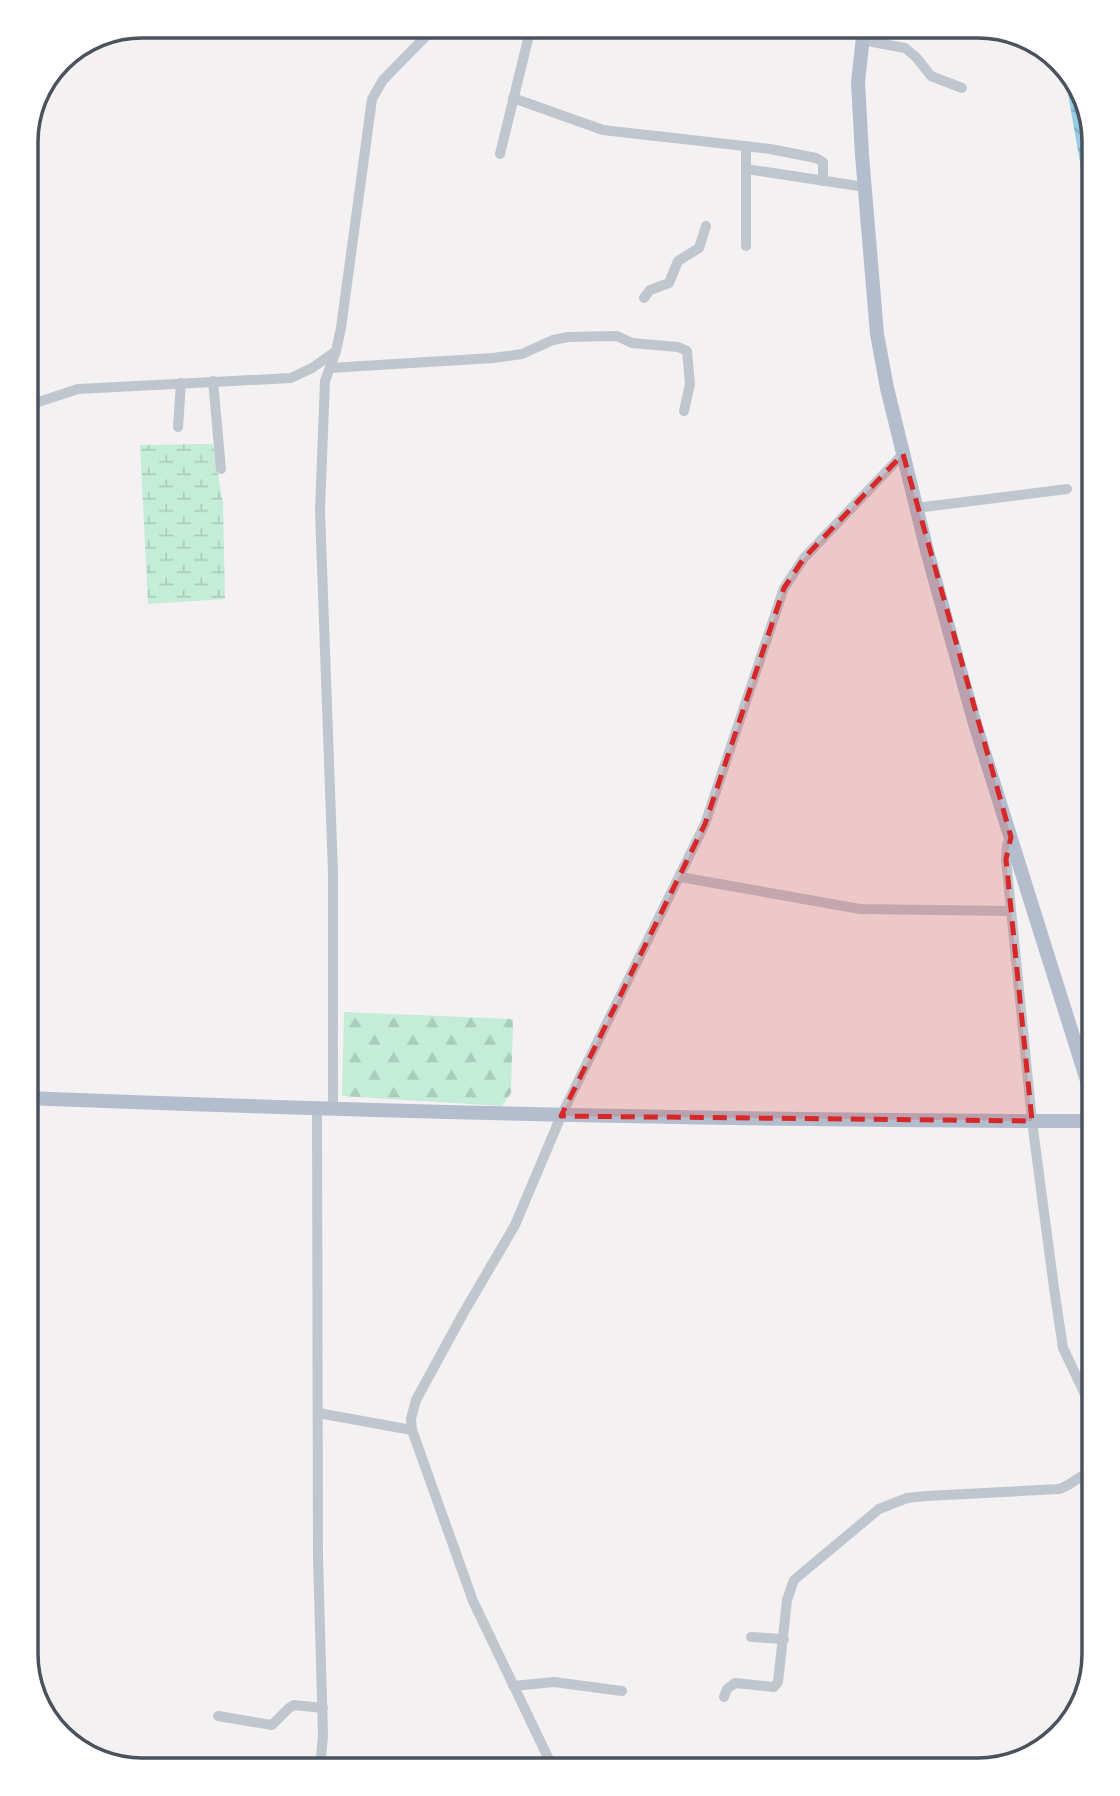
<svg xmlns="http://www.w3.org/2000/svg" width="1120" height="1796" font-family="Lato,sans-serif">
<defs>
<pattern id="forest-firs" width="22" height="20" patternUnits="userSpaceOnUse" patternTransform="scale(1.75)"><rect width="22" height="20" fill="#c4ecd8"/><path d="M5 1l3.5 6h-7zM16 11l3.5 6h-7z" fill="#aaccbc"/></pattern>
<pattern id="wetland-marsh" width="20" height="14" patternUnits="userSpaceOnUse" patternTransform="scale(1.75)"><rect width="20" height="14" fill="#c4ecd8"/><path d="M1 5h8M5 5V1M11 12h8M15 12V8" fill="none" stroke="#aaccbc"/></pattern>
<pattern id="water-waves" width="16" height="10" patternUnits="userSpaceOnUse" patternTransform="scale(1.75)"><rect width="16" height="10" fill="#95cbe5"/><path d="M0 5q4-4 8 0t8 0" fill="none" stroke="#7ca7bd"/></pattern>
</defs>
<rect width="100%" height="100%" fill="#f3f1f1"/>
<!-- forest -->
<polygon fill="url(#forest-firs)" points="344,1012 513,1019 511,1093 502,1106 342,1096"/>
<!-- wetland -->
<polygon fill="url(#wetland-marsh)" points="213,444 223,503 225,599 148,604 140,445"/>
<!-- water -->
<polygon fill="url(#water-waves)" points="1064,71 1082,91 1094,143 1094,242"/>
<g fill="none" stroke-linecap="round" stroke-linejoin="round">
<!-- minor -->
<g stroke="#c0c6ce" stroke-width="10">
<polyline points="862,40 905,48 916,57 931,76 962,88"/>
<polyline points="513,98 603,130 770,149 816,158 823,162 823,181"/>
<polyline points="500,154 530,31"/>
<polyline points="746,169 865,187"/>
<polyline points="746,246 746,146"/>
<polyline points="644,298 650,290 669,283 678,261 699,248 706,226"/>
<polyline points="330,368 493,358 522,354 553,340 568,337 617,336 632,343 678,347 687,351 690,384 684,411"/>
<polyline points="213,381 221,469"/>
<polyline points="26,406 78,389 291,378 312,368 336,351"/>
<polyline points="178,427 181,383"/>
<polyline points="916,508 1067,489"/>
<polyline points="1011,837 1007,845 1006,859 1032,1121 1054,1288 1063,1348 1094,1413"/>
<polyline points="680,877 860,909 1011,911"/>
<polyline points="317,1109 318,1558 323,1735 320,1770"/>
<polyline points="333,1109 333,873 320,511 325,381 336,351 341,328 372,99 383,80 430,32"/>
<polyline points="318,1413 412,1430"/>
<polyline points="751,1637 784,1639"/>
<polyline points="513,1686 554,1682 622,1691"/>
<path d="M724,1697l3,-8 8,-6 39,4 4,-5 9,-82 7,-20 85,-71 28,-11 19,-2 133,-7c14,-4 20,-15 35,-18"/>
<polyline points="218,1716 272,1725 289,1708 294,1705 323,1708"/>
<polyline points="554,1770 473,1601 412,1430 411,1419 416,1400 464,1312 515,1225 561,1116 705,824 784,588 804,558 903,454"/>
</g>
<!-- major -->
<g stroke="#b3bdcd" stroke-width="14">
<polyline points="864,28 858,82 862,155 877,334 887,388 927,551 975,724 1094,1103"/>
<path d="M26,1098c354,14 707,23 1060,23l8,-3"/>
</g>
</g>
<!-- marked area -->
<path fill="#d62828" fill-opacity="0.2" stroke="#d62828" stroke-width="5" stroke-dasharray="14 9" stroke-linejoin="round" d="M903,454l108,383 -5,22 26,262 -471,-5 144,-292 79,-236 20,-30z"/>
<!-- crop -->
<path d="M0 0H1120V1796H0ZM142 38H978A104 104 0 0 1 1082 142V1654A104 104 0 0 1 978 1758H142A104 104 0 0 1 38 1654V142A104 104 0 0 1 142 38Z" fill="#fff" fill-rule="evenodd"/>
<path fill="none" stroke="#4a525d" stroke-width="3.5" d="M142 38H978A104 104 0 0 1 1082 142V1654A104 104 0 0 1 978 1758H142A104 104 0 0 1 38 1654V142A104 104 0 0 1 142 38Z"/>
</svg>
